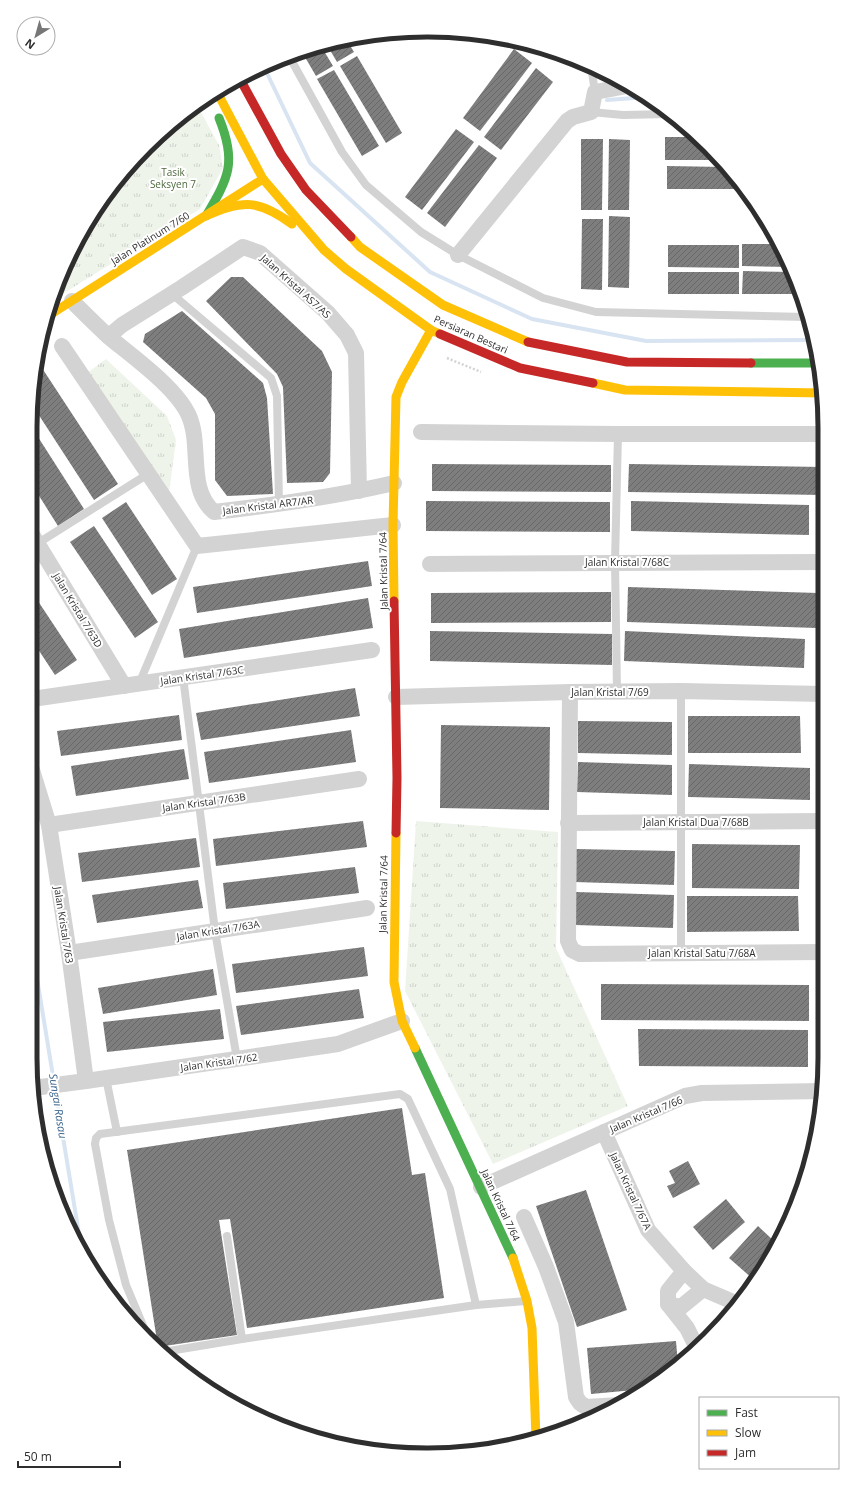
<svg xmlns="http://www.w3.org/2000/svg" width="855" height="1485" font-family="'Open Sans',sans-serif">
<defs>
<pattern id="grass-tufts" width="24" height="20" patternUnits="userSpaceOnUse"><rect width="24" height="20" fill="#eff4eb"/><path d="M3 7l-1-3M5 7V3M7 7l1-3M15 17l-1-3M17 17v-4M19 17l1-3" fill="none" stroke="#cdd2ca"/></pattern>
<pattern id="building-hatch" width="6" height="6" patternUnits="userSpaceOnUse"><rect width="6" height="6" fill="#7e7e7e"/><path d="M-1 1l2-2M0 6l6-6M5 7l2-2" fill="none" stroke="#686868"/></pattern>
</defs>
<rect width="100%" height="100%" fill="#fff"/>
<!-- grass -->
<g fill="url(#grass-tufts)">
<polygon points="197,105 219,145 223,168 200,209 51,301 97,207 146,147"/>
<polygon points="106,359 167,416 176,440 169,493 86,374"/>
<polygon points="416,821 558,832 556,948 628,1106 493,1164 405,991"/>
</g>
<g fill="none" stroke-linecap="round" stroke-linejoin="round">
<!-- stream -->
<g stroke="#d8e4f1" stroke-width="4">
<polyline points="264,67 310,163 430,272 532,319 646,341 812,340"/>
<polyline points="607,100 648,97"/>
<polyline points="33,954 54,1082"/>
<polyline points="55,1089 81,1246 86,1257"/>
</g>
</g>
<!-- building -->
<g fill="url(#building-hatch)">
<polygon points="346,39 354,52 337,62 327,45"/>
<polygon points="321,46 333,66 316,76 302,52"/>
<polygon points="514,49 532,63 480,131 463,118"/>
<polygon points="357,56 402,133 386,143 340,66"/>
<polygon points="536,68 553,82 501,150 484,137"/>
<polygon points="334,70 379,146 362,156 317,79"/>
<polygon points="456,129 474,142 422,210 405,197"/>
<polygon points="665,137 698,137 709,147 719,160 665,160"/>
<polygon points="581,139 603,139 602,210 581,210"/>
<polygon points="609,139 630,140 629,210 608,210"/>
<polygon points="479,145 497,158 445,227 427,213"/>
<polygon points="667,166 724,167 738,185 738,189 667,189"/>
<polygon points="609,216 630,217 629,288 608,287"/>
<polygon points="582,219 603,219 602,290 581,289"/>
<polygon points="742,244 779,244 789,267 742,266"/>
<polygon points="668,245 739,245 739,268 668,267"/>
<polygon points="743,271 791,272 801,294 742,294"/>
<rect x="668" y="272" width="71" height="22"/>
<polygon points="231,277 243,277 322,351 332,372 330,473 323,482 287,483 283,387 277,374 206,301"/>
<polygon points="182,311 263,383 267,398 273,494 227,496 215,480 215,414 206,398 143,342 145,334"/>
<polygon points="42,368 118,484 94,500 31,403 37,372"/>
<polygon points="31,426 84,509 58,526 31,483"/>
<polygon points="432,464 611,465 611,492 432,491"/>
<polygon points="629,464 823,467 822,495 628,492"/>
<polygon points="426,501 610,502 610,532 426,531"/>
<polygon points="631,501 809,505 809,535 631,531"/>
<polygon points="126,502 177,579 152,595 102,518"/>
<polygon points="94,526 158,622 135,638 70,542"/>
<polygon points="368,561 372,586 197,613 193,587"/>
<polygon points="628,587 818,593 817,628 627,622"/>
<polygon points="32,592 77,660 55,675 32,640"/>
<polygon points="611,592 611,622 431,623 431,593"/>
<polygon points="368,598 373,628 184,658 179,629"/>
<polygon points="430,631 612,634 612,665 430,661"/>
<polygon points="625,631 805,639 804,668 624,661"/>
<polygon points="355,688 360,716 201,740 196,713"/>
<polygon points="179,715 182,740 61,756 57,731"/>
<polygon points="688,716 800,716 801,753 688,753"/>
<polygon points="578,721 672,722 672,755 578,753"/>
<polygon points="441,725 550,727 549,810 440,808"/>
<polygon points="351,730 356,762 209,783 204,752"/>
<polygon points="184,749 189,779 76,796 71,766"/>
<polygon points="578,762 672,765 672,795 577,792"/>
<polygon points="689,764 810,768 810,800 688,797"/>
<polygon points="363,821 367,847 216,866 213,839"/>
<polygon points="196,838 200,867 82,882 78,853"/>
<polygon points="692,844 800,845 799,889 692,888"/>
<polygon points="575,849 675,851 674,885 574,882"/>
<polygon points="355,867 359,893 226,909 223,883"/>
<polygon points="198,880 203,908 97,923 92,895"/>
<polygon points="576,892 674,895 673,928 575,925"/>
<polygon points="687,896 798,896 799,931 687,932"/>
<polygon points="364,947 368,976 236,993 232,964"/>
<polygon points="213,969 217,995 103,1014 98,988"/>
<polygon points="601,984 809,985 809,1021 601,1020"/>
<polygon points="359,989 364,1018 241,1035 236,1006"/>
<polygon points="220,1009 224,1039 107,1052 103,1022"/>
<polygon points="638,1029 808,1030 808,1067 639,1066"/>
<polygon points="402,1108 412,1175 425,1173 444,1298 247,1328 230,1219 219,1220 237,1335 158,1347 127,1150"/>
<polygon points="688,1161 700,1184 673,1198 667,1186 675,1183 669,1171"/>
<polygon points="586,1190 627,1310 577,1327 536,1206"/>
<polygon points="726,1199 745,1222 713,1250 693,1227"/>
<polygon points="758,1226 776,1243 763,1269 753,1279 729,1258"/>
<polygon points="676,1341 678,1365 670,1373 645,1389 591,1394 587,1348"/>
</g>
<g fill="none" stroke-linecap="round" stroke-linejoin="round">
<!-- path -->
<polyline stroke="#d3d3d3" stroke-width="2.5" stroke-dasharray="2 2" stroke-linecap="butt" points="447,358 481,372"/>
<!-- lane -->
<g stroke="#d3d3d3" stroke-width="8">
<polyline points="289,56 342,152 366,185 421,232 458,255 543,298 596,312 807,317"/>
<polyline points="591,66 595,92"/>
<polyline points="591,112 623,115 669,114"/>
<polyline points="172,294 271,378 277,396 279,505"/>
<polyline points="35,545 148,474"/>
<polyline points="183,677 215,931 237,1059"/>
<polyline points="139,684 197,546"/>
<polyline points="617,691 615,562 618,434"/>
<polyline points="681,691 681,952"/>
<polyline points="106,1078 117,1132"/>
<polyline points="227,1236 242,1339"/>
<polyline points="150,1342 126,1285 109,1220 95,1144 96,1138 100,1134 400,1094 408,1099 450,1189 476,1305"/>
<polyline points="163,1352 242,1339 476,1305 526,1301"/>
</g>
<!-- street -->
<g stroke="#d3d3d3" stroke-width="16">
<polyline points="458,255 567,121 573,117 591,112 595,92 627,86"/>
<path d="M72,301c12,12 24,24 37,36 24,20 68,51 80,79 13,30 -2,73 25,96 61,-7 121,-15 180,-29"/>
<polyline points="109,336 122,325 181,288 243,247 260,253 328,313 347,335 356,353 359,491"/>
<polyline points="62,346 197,546 393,525"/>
<polyline points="421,432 618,434 815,434 824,436"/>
<polyline points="31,533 124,686"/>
<polyline points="430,564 824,562"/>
<polyline points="570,692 568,941 572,950 580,954 824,952"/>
<polyline points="396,697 570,692 681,691 824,694"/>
<polyline points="32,699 372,650"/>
<polyline points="32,770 49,825 69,953 86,1081"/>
<polyline points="568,823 824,821"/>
<polyline points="49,825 359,779"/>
<polyline points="69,953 367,908"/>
<polyline points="33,1088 86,1081 338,1044 402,1021"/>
<polyline points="604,1132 648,1230 684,1271 703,1289 738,1304"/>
<polyline points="481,1187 685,1096 702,1093 823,1091"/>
<polyline points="524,1217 546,1267 566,1322 576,1397 580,1403 586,1407 620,1405"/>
<polyline points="684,1271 668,1291 668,1304 687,1328 697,1348"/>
<polyline points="668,1304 681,1307 703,1289"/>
</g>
<!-- fast -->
<g stroke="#4caf50" stroke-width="9">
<path d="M206,216c23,-39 31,-54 13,-98"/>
<polyline points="751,363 817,363"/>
<polyline points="415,1048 513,1258"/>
</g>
<!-- slow -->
<g stroke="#ffc107" stroke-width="9">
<polyline points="217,92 263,179 324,250 346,269 431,330 440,334"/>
<path d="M206,216c37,-17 53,-16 86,8"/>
<polyline points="351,237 360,247 443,305 528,342"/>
<polyline points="48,316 263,179"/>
<polyline points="593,383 625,390 823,393"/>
<polyline points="394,601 393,525 396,397 402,382 431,330"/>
<polyline points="396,833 394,982 402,1021 415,1048"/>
<polyline points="513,1258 527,1301 532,1328 536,1439"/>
</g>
<!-- jam -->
<g stroke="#c62828" stroke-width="9">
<polyline points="240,79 281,154 306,190 351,237"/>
<polyline points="440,334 520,368 593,383"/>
<polyline points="528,342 627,362 751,363"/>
<polyline points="394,601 397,778 396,833"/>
</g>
</g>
<g text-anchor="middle" stroke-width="4" stroke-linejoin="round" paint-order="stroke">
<!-- park labels -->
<g font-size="10" fill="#4c693c" stroke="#fff">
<text x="173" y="176">Tasik<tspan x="173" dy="12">Seksyen 7</tspan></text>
</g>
<!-- street labels -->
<g font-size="10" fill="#2e2e2e" stroke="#fff">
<text transform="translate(150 238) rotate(-32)" y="4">Jalan Platinum 7/60</text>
<text transform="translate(296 286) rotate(42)" y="4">Jalan Kristal AS7/AS</text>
<text transform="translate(471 334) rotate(24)" y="4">Persiaran Bestari</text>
<text transform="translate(268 505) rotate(-7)" y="4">Jalan Kristal AR7/AR</text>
<text x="627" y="566">Jalan Kristal 7/68C</text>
<text transform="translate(383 571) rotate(-91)" y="4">Jalan Kristal 7/64</text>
<text transform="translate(78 610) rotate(59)" y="4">Jalan Kristal 7/63D</text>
<text transform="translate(202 675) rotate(-8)" y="4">Jalan Kristal 7/63C</text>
<text x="610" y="696">Jalan Kristal 7/69</text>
<text transform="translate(204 802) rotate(-8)" y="4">Jalan Kristal 7/63B</text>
<text x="696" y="826">Jalan Kristal Dua 7/68B</text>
<text transform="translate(383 894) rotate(-89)" y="4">Jalan Kristal 7/64</text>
<text transform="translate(64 925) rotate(81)" y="4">Jalan Kristal 7/63</text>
<text transform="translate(218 930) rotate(-9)" y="4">Jalan Kristal 7/63A</text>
<text x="702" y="957">Jalan Kristal Satu 7/68A</text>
<text transform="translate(219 1062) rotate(-8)" y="4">Jalan Kristal 7/62</text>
<text transform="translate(646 1114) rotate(-23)" y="4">Jalan Kristal 7/66</text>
<text transform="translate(631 1191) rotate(65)" y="4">Jalan Kristal 7/67A</text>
<text transform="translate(501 1205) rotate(65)" y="4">Jalan Kristal 7/64</text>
</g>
<!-- water labels -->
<g font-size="11" font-style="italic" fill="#3d668e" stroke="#fff">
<text transform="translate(58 1106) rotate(81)" y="4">Sungai Rasau</text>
</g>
</g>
<!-- crop -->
<path d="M0 0H855V1485H0ZM427 37H428A390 390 0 0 1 818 427V1058A390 390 0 0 1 428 1448H427A390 390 0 0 1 37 1058V427A390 390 0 0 1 427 37Z" fill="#fff" fill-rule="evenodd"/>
<path fill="none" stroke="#2e2e2e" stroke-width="5" d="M427 37H428A390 390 0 0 1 818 427V1058A390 390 0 0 1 428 1448H427A390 390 0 0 1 37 1058V427A390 390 0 0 1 427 37Z"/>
<!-- legend -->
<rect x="699" y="1397" width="140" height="72" fill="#ffffff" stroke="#ababab"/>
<rect x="707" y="1410" width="20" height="6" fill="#4caf50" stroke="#ababab"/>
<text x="735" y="1417" font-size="12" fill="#2e2e2e">Fast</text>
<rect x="707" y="1430" width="20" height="6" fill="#ffc107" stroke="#ababab"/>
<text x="735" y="1437" font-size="12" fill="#2e2e2e">Slow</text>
<rect x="707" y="1450" width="20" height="6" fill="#c62828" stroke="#ababab"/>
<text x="735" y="1457" font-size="12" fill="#2e2e2e">Jam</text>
<!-- north arrow -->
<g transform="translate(36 36) rotate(217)"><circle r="19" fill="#ffffff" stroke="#ababab"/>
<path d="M0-3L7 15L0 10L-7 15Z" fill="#777777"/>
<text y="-6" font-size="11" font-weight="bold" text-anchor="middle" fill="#2e2e2e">N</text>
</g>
<!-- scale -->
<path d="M18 1461v6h102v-6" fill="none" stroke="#2e2e2e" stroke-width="2"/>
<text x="24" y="1461" font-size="12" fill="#2e2e2e" stroke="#ffffff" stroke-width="3" paint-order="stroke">50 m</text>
</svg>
